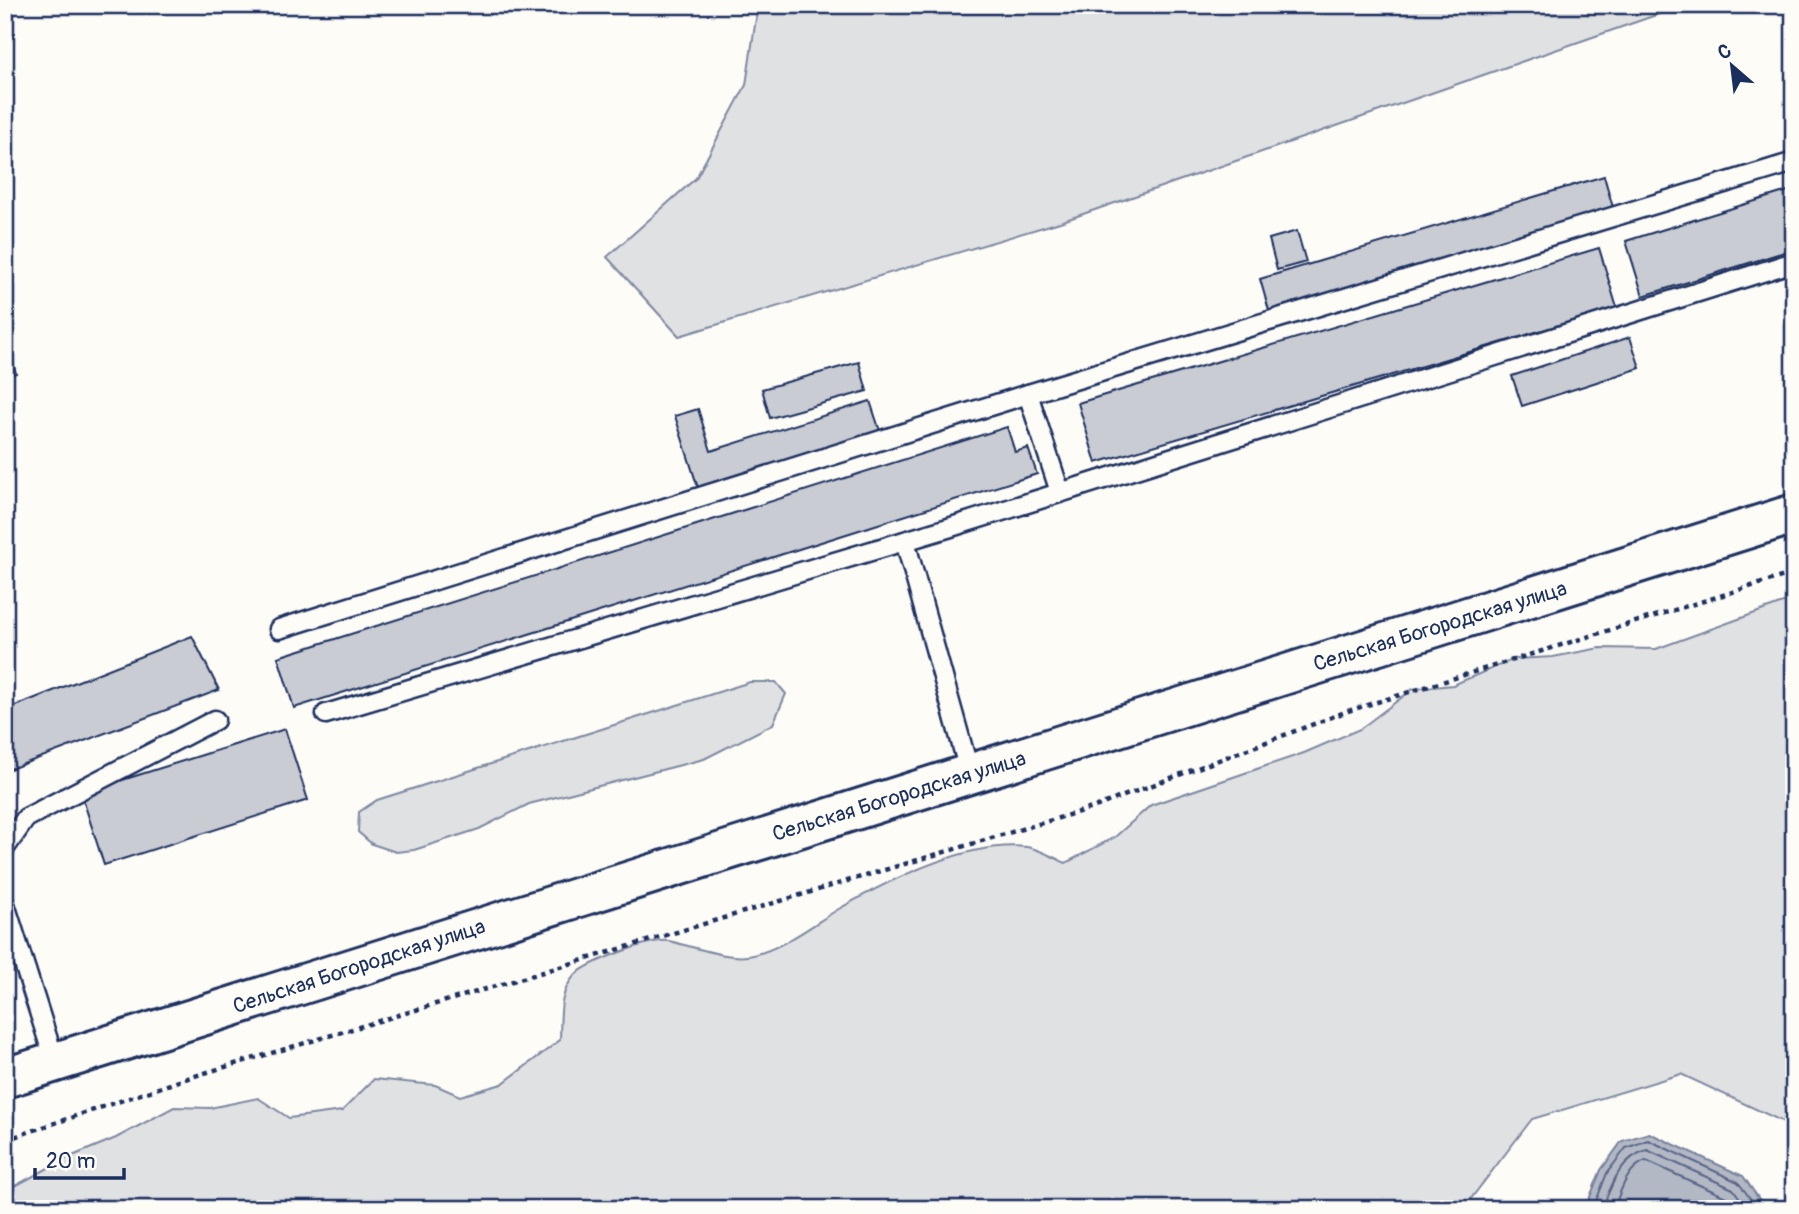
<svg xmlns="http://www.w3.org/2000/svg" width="1799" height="1214" font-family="Pangolin,sans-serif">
<rect width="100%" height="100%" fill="#fdfcf7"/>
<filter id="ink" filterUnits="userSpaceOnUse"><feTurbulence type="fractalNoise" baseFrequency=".0143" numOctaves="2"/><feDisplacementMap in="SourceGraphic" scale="14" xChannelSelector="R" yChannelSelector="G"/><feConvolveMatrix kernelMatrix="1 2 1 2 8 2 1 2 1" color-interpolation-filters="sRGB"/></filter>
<g filter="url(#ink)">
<!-- green -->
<g fill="#e0e1e3" stroke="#7e88a0" stroke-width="2">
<polygon points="758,5 1685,5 1060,222 679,336 607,257 696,178 746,85"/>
<path d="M1794,599v528l-113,-53 -149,45 -69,90h-1458v-22l12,-2 48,-26 51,-21 58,-31 36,1 48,-10 31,20 53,-7 32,-32 61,6 25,11 42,-12 58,-44c1,-22 -2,-47 15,-65 14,-13 76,-37 94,-34 22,5 62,20 84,14 30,-7 58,-29 84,-45 50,-29 131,-70 190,-63 13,2 27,11 39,16l49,-26 36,-32 153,-52 56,-24 53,-40 40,-4 61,-26 39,-2 47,-9 56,1z"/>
<polygon points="750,682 776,682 786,694 773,724 704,759 529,804 479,829 414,850 396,852 372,844 358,832 359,812 377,800"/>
</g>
<!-- water -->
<polygon fill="#b3b8c5" stroke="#76819c" stroke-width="2" points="1649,1133 1743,1176 1766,1209 1585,1209 1601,1170 1622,1141"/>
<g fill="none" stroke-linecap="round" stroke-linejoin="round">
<!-- shore -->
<g stroke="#586687" stroke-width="2">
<polyline points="1593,1209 1607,1173 1626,1148 1648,1140 1738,1182 1758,1209"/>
<path d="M1602,1209c10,-25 18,-51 45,-59l86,39 15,20"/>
<path d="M1614,1209c6,-17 14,-43 32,-48l80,36 9,12"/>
</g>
</g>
<!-- building -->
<g fill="#c9ccd3" stroke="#1b2f5e" stroke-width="2">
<polygon points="1604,176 1614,211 1270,314 1260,279"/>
<polygon points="1794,189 1794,249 1643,296 1626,241"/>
<polygon points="1297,231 1306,262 1277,270 1269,239"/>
<polygon points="1599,248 1617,308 1096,463 1078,403"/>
<polygon points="1630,337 1640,368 1522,406 1512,376"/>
<polygon points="5,339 16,373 5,376"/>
<polygon points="859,362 867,391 770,418 762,389"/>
<polygon points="870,401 880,431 698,488 675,416 698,409 711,451"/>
<polygon points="1007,427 1015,452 1028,448 1037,474 294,708 278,657"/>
<polygon points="192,636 219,690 5,771 5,710"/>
<polygon points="285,729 308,800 104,865 81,793"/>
</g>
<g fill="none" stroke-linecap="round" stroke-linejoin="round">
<!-- lane casing -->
<g stroke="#1b2f5e" stroke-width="23">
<g id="lane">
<polyline points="1028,394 1060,492"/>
<polyline points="905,541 970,774"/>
<polyline points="279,629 1028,394 1794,162"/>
<polyline points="326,714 948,528 1794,262"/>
<polyline points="5,848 26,818 215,720"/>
<polyline points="5,904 55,1062"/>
</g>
</g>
<!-- secondary casing -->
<g stroke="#1b2f5e" stroke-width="44">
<polyline id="secondary" points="5,1078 1794,514"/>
</g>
<!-- path -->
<polyline stroke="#1b2f5e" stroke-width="4.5" stroke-dasharray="5 5" stroke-linecap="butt" points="5,1140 188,1078 1092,808 1348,711 1794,573"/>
<!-- lane -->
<use href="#lane" stroke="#fdfcf7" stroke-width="18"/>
<!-- secondary -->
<use href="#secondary" stroke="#fdfcf7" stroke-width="38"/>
</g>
</g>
<g text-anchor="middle" stroke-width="6" stroke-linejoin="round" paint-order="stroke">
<!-- street labels -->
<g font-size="21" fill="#1b2f5e" stroke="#fdfcf7">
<text transform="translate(1440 626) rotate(-17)" y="7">Сельская Богородская улица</text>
<text transform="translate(899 796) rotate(-17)" y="7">Сельская Богородская улица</text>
<text transform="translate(359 966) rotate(-18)" y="7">Сельская Богородская улица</text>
</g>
</g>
<!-- margin -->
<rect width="1799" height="1214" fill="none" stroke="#fdfcf7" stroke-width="28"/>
<rect x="14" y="14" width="1771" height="1186" fill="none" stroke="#1b2f5e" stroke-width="2.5" filter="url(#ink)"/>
<!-- north arrow -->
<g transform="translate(1732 66) rotate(332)" stroke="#fdfcf7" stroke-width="5" paint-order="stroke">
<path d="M0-5L12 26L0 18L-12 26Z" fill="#1b2f5e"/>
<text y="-10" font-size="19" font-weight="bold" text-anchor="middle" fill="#1b2f5e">С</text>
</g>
<!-- scale -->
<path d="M35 1168v10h89v-10" fill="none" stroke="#1b2f5e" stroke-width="3.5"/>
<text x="46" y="1168" font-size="21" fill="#1b2f5e" stroke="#fdfcf7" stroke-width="5" paint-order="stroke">20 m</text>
</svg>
